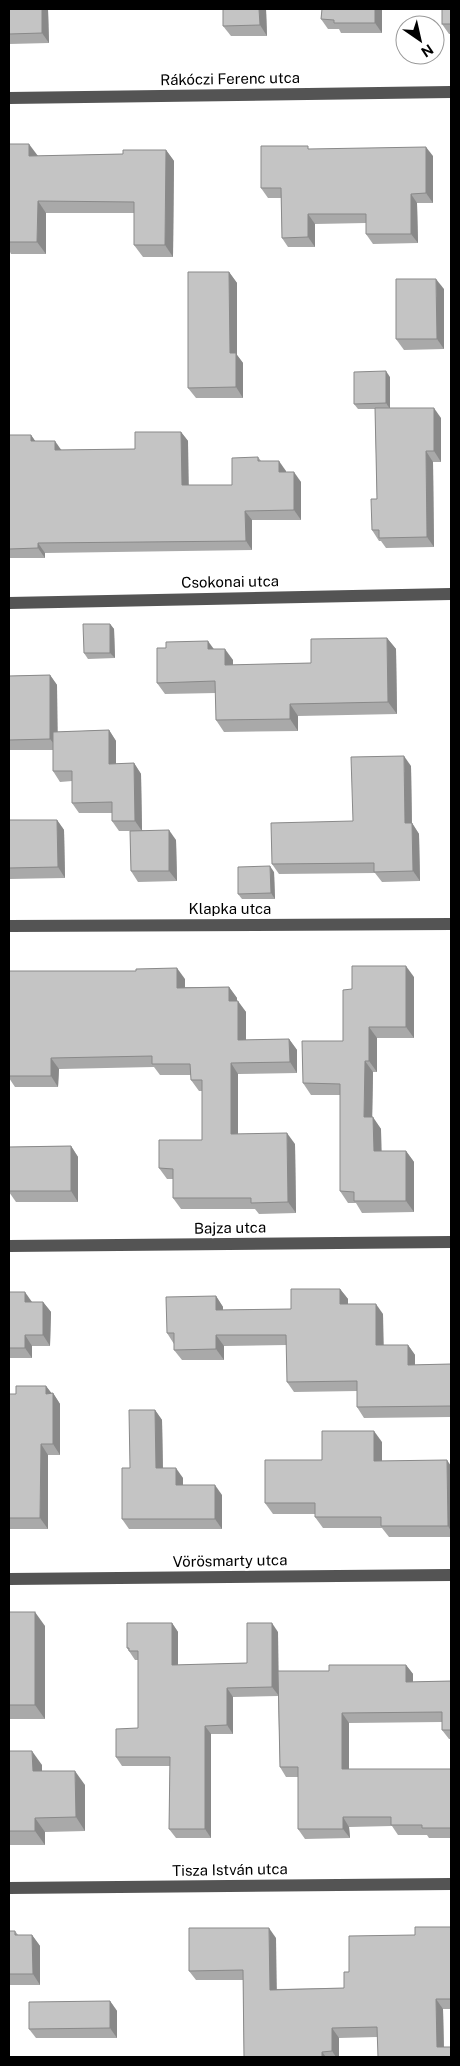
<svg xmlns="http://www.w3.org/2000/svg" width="460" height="2066" font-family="'Public Sans',sans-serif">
<rect width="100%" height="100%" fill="#fff"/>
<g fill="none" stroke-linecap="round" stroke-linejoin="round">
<!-- minor -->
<g stroke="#545454" stroke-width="12">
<polyline points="9,98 451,92"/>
<polyline points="9,603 451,594"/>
<polyline points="9,926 451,924"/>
<polyline points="9,1246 451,1242"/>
<polyline points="9,1579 451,1575"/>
<polyline points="9,1888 451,1884"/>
</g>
</g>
<!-- wall -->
<g fill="#a9a9a9">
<polygon points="9,9 48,9 49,43 9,44"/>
<polygon points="223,9 266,9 267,36 231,36 223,26"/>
<polygon points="322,9 382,9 382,33 341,33 339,29 328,29 321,19"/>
<polygon points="428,9 451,9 451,34 449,34 442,24 442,10 429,10"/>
<polygon points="9,144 38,156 123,154 166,150 174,161 173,257 143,257 134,245 134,213 46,213 46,254 11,254 9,250"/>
<polygon points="310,149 433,156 433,203 417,203 418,243 373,244 366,234 366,223 315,224 315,247 288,247 282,238 281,198 268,198 261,188"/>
<polygon points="229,272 237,283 237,355 243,363 243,398 196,398 188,388"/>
<polygon points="444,289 444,349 404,350 396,339"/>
<polygon points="390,377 390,408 441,418 441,462 433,462 434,547 386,548 381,541 379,541 372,530 377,499 375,409 358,409 354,404"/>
<polygon points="181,432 188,441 188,485 232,485 258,457 261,461 286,471 286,472 301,482 301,520 252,520 252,550 45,553 45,558 9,558 9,435 31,435 35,441 62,450 135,449"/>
<polygon points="110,624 114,629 115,658 88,659 84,653"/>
<polygon points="387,638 396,649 397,714 298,716 298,731 224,732 216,720 216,693 165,694 157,683 166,648 213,649 233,660 233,665 311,663"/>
<polygon points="50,675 57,685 57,732 109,730 116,741 116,764 134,763 141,774 142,830 176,840 177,881 138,882 131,871 130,831 119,831 112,821 112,813 79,813 72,803 72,781 60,782 53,771 53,750 9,750 9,676"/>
<polygon points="411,766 412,823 419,834 420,881 382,882 375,873 279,874 272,864 353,821"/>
<polygon points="9,820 57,820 64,830 65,878 9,879"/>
<polygon points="274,872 275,899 242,899 238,894"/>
<polygon points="9,971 185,979 185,987 229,987 237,998 237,1001 246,1012 246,1040 289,1039 297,1050 297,1073 238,1074 238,1134 295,1144 296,1213 259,1214 255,1209 181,1209 173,1198 173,1179 167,1179 159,1168 202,1140 202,1091 199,1091 191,1080 191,1075 160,1075 154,1067 59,1069 58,1087 15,1087 9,1078"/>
<polygon points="414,977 414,1038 377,1038 377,1072 373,1072 372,1117 381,1129 381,1151 406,1151 414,1162 414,1212 362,1213 356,1203 348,1203 340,1191 340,1095 311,1095 303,1083 343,1041 352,989"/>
<polygon points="71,1146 78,1157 78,1202 16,1202 9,1192 9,1147"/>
<polygon points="340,1289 348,1299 348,1304 383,1314 383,1345 408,1345 415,1355 415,1365 451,1364 451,1417 364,1418 357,1407 357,1391 294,1392 287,1382 287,1345 224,1346 224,1360 182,1360 174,1350 174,1344 167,1333 216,1296 223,1307 223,1310 291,1309"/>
<polygon points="9,1292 32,1302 43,1302 51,1312 50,1346 32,1346 32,1358 9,1358"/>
<polygon points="46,1386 51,1393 53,1393 60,1404 60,1455 48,1455 48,1529 9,1529 9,1394 16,1394"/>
<polygon points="155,1410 162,1420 163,1468 183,1478 183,1485 222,1495 222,1529 129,1529 122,1519 130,1468"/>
<polygon points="382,1442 382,1461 451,1466 451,1537 389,1537 382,1528 323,1528 315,1517 315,1514 273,1514 265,1503 322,1460"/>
<polygon points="9,1612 45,1626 45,1719 9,1719"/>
<polygon points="172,1623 178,1632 178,1665 247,1663 278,1632 278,1671 329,1671 406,1665 413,1674 413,1682 451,1681 451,1739 449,1739 442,1730 442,1722 349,1723 349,1769 451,1769 451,1838 429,1838 427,1835 398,1835 392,1826 349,1827 350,1838 305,1839 298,1829 298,1777 286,1777 280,1767 278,1696 233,1697 233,1734 211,1734 211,1838 176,1838 169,1829 170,1766 122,1766 116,1757 138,1728 138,1660 135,1660 127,1648"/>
<polygon points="9,1751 42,1765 42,1771 85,1785 85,1831 45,1832 45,1845 9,1845"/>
<polygon points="451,1927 451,2009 443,2009 444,2047 451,2057 377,2037 339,2038 339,2057 244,2057 243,1980 196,1980 189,1971 276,1938 276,1989 344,1988 349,1972 415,1935"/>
<polygon points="9,1931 15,1931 18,1935 32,1935 40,1946 40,1985 9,1985"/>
<polygon points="110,2001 117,2011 117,2038 36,2038 29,2029"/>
</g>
<!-- shaded-wall -->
<g fill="#898989">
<polygon points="42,9 48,9 49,43 42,33"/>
<polygon points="259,9 266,9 267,36 260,25"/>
<polygon points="375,9 382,9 382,33 375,23"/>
<polygon points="29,144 38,156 29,156"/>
<polygon points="426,147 433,156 433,203 426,193"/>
<polygon points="166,150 174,161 173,257 165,245"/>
<polygon points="411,194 417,203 418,243 411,234"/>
<polygon points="38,201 46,213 46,254 37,242"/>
<polygon points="308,214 315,224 315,247 308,237"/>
<polygon points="229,272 237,283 237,355 243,363 243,398 236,387 230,353"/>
<polygon points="436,279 444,289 444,349 437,339"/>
<polygon points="386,371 390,377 390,409 386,403"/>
<polygon points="434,408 441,418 441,462 434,451"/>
<polygon points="181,432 188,441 189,495 182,485"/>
<polygon points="31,435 38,445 31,441"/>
<polygon points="55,441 62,451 55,450"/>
<polygon points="426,451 433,462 434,547 427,537"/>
<polygon points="279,461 286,471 286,482 279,472"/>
<polygon points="294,472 301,482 301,520 294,510"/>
<polygon points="245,511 252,520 252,550 246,541"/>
<polygon points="38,543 45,553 45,558 38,548"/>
<polygon points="110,624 114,629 115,658 110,653"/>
<polygon points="387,638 396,649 397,714 388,702"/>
<polygon points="208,641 216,652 208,649"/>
<polygon points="225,649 233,660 233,676 225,665"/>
<polygon points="50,675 57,685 58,749 50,739"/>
<polygon points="290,704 298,716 298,731 290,719"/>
<polygon points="109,730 116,741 116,774 109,764"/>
<polygon points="404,756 411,766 412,834 405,823"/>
<polygon points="134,763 141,774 142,831 135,821"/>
<polygon points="57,820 64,830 65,878 58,867"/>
<polygon points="412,823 419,834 420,881 413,871"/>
<polygon points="169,830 176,840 177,881 169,871"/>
<polygon points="270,866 274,872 275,899 271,893"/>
<polygon points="406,966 414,977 414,1038 406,1027"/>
<polygon points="177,968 185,979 185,998 177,988"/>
<polygon points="229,987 237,998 237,1012 229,1001"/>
<polygon points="238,1001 246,1012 246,1051 238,1040"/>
<polygon points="369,1027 377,1038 377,1072 369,1061"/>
<polygon points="289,1039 297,1050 297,1073 290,1062"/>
<polygon points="51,1058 59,1069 58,1087 51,1076"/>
<polygon points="365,1061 373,1072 372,1129 364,1117"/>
<polygon points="231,1063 238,1074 238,1145 231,1134"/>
<polygon points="373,1117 381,1129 382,1163 374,1151"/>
<polygon points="287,1133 295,1144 296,1213 288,1202"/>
<polygon points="71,1146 78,1157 78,1202 71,1191"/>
<polygon points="406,1151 414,1162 414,1212 406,1201"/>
<polygon points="340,1289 348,1299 348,1315 340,1304"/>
<polygon points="25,1292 32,1302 25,1302"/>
<polygon points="216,1296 223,1307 223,1320 216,1310"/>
<polygon points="43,1302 51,1312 50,1346 43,1335"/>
<polygon points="376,1304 383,1314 384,1356 376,1345"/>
<polygon points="25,1335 32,1346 32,1358 25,1348"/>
<polygon points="216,1335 224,1346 224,1360 216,1349"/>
<polygon points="408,1345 415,1355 415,1375 408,1365"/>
<polygon points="46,1386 53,1395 53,1393 60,1404 60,1455 53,1444 46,1394"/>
<polygon points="155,1410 162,1420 163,1478 156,1468"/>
<polygon points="374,1431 382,1442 382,1472 374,1461"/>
<polygon points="41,1444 48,1455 48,1529 40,1518"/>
<polygon points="447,1460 451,1466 451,1531 448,1526"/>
<polygon points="176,1468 183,1478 183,1495 176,1485"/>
<polygon points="215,1485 222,1495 222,1529 215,1519"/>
<polygon points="35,1612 45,1626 45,1719 35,1705"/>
<polygon points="172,1623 178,1632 178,1674 172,1665"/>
<polygon points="272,1623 278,1632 279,1696 272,1687"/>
<polygon points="406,1665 413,1674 413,1692 406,1682"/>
<polygon points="227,1688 233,1697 233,1734 227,1725"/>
<polygon points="342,1713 349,1723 349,1779 342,1769"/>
<polygon points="205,1726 211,1734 211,1838 205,1829"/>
<polygon points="32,1751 42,1765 42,1785 33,1771"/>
<polygon points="75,1771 85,1785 85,1831 76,1817"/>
<polygon points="343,1817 349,1827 350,1838 343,1829"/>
<polygon points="35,1818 45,1832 45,1845 35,1831"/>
<polygon points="269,1928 276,1938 277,2000 270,1990"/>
<polygon points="32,1935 40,1946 40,1985 33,1974"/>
<polygon points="436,1999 443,2009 444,2057 437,2047"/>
<polygon points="110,2001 117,2011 117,2038 110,2028"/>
<polygon points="332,2028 339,2038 339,2057 336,2057 332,2051"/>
<polygon points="322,2052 326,2057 322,2057"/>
</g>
<!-- building -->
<g fill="#c4c4c4" stroke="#898989">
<polygon points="9,9 42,9 42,33 9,34"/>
<polygon points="223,9 259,9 260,25 223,26"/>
<polygon points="322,9 375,9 375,23 334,23 334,20 321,19"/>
<rect x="442" y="9" width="9" height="15"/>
<polygon points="9,144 29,144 29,156 123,154 123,150 166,150 165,245 134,245 134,202 38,201 37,242 9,242"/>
<polygon points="261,146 308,146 308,149 426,147 426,193 411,194 411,234 366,234 366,214 308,214 308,237 282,238 281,188 261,188"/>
<polygon points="188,272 229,272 230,353 236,353 236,387 188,388"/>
<polygon points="396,279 436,279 437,339 396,339"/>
<polygon points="386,371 386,403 354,404 354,372"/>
<polygon points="375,408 434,408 434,451 426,451 427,537 379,538 379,530 372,530 371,499 377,499"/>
<polygon points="135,432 181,432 182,485 232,485 232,458 258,457 258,461 279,461 279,472 294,472 294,510 245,511 246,541 38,543 38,548 9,549 9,435 31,435 31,441 55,441 55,450 135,449"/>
<polygon points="83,624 110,624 110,653 84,653"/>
<polygon points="387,638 388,702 290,704 290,719 216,720 215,681 157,683 157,648 166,648 166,642 208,641 208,649 225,649 225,665 311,663 311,639"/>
<polygon points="50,675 50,739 9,740 9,676"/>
<polygon points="109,730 109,764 134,763 135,821 112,821 112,802 72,803 72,771 53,771 53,732"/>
<polygon points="404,756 405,823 412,823 413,871 374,872 374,863 272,864 271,823 353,821 351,757"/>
<polygon points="9,820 57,820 58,867 9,868"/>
<polygon points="169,830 169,871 131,871 130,831"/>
<polygon points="270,866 271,893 238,894 238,867"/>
<polygon points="352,966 406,966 406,1027 369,1027 369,1061 365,1061 364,1117 373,1117 374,1151 406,1151 406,1201 354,1201 354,1192 340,1191 340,1084 303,1083 302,1041 343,1041 343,990 352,989"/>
<polygon points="177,968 177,988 229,987 229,1001 238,1001 238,1040 289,1039 290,1062 231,1063 231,1134 287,1133 288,1202 251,1203 251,1198 173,1198 173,1169 159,1168 159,1140 202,1140 202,1080 191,1080 190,1064 152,1064 152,1056 51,1058 51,1076 9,1076 9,971 136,971 136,969"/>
<polygon points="71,1146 71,1191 9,1191 9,1147"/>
<polygon points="291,1289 340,1289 340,1304 376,1304 376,1345 408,1345 408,1365 451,1364 451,1406 357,1407 357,1381 287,1382 286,1335 216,1335 216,1349 174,1350 174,1333 167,1333 166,1297 216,1296 216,1310 291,1309"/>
<polygon points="9,1292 25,1292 25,1302 43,1302 43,1335 25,1335 25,1348 9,1348"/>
<polygon points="16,1386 46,1386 46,1394 53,1393 53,1444 41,1444 40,1518 9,1518 9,1394 16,1394"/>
<polygon points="129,1410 155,1410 156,1468 176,1468 176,1485 215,1485 215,1519 122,1519 122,1468 130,1468"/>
<polygon points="322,1431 374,1431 374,1461 447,1460 448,1526 381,1526 381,1517 315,1517 315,1503 265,1503 265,1460 322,1460"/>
<rect x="9" y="1612" width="26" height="93"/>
<polygon points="127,1623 172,1623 172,1665 247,1663 247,1623 272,1623 272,1687 227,1688 227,1725 205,1726 205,1829 169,1829 170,1757 116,1757 116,1729 138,1728 138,1651 129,1651 129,1648 127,1648"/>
<polygon points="329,1665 406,1665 406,1682 451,1681 451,1730 442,1730 442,1712 342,1713 342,1769 451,1769 451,1828 422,1828 422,1825 391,1825 391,1817 343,1817 343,1829 298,1829 298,1767 280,1767 278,1671 329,1671"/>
<polygon points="9,1751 32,1751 33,1771 75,1771 76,1817 35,1818 35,1831 9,1831"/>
<polygon points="415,1927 451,1927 451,1999 436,1999 437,2047 451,2047 451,2057 378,2057 377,2027 332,2028 332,2051 322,2052 322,2057 244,2057 243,1970 189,1971 189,1928 269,1928 270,1990 344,1988 344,1972 349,1972 349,1936 415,1935"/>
<polygon points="9,1931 15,1931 15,1935 32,1935 33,1974 9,1974"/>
<polygon points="110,2001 110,2028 29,2029 29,2002"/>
</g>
<g text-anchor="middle" stroke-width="5" stroke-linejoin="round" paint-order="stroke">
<!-- street labels -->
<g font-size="15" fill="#000" stroke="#fff">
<text transform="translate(230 79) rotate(-1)" y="5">Rákóczi Ferenc utca</text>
<text transform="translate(230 582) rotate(-1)" y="5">Csokonai utca</text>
<text x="230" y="914">Klapka utca</text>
<text transform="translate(230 1228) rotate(-1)" y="5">Bajza utca</text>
<text transform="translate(230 1561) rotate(-1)" y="5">Vörösmarty utca</text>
<text transform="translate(230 1870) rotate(-1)" y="5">Tisza István utca</text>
</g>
</g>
<!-- border -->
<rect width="460" height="2066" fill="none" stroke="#000000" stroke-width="20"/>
<!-- north arrow -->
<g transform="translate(420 40) rotate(146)"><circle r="24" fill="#ffffff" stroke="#999999"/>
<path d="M0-4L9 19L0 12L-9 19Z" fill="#000000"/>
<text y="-8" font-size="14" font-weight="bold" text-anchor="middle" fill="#000000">N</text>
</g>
</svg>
